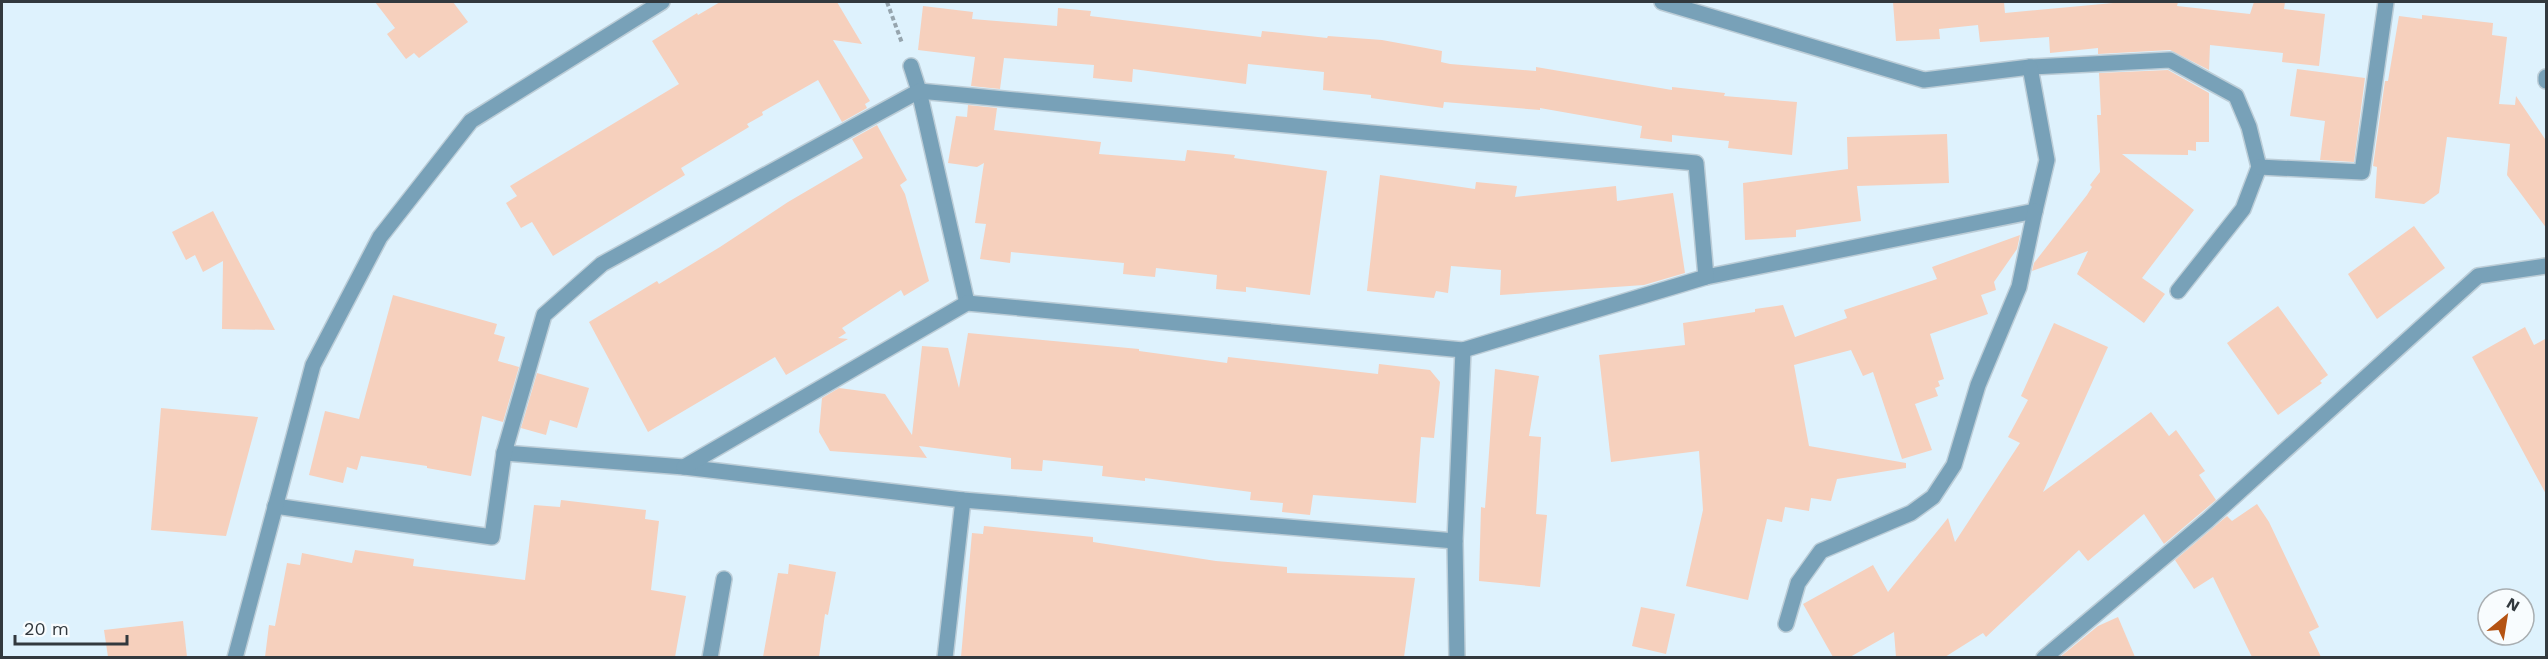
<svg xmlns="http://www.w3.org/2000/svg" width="2548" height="659" font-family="'Work Sans',sans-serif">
<rect width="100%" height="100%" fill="#def2fd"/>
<!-- building -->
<g fill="#f6d0bd">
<polygon points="375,2 453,2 468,22 419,58 414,53 406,59 387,34 395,28"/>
<polygon points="720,2 837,2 862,44 833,40 870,101 865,104 867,108 842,122 818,80 762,112 763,115 747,124 749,127 681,168 685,175 553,256 532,222 521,228 506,203 517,196 510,186 679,84 652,41 697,13 698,15"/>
<polygon points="1893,2 2004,2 2005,13 2124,2 2178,2 2177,6 2250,14 2254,2 2285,2 2284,9 2325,14 2319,66 2282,62 2283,53 2210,45 2209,70 2170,50 2098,54 2098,48 2050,53 2049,37 1980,42 1978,25 1939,29 1940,39 1896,41"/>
<polygon points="923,6 973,12 972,19 1057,26 1058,8 1091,11 1090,16 1261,37 1262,31 1327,38 1328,36 1382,40 1442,51 1441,62 1450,64 1536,71 1536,67 1672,90 1672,87 1725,93 1724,96 1797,102 1792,155 1728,148 1729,141 1672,135 1672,142 1640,138 1642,126 1540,108 1540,110 1444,102 1443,108 1371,98 1371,95 1323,90 1324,72 1248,64 1246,84 1133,69 1132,82 1093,78 1094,65 1004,58 1000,89 971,86 975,57 918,50"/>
<polygon points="2422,15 2493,23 2492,35 2507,37 2499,104 2515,105 2516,96 2547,142 2547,229 2507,175 2510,144 2447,137 2439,193 2424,204 2375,198 2377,167 2373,166 2385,81 2388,81 2399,16 2422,19"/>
<polygon points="2297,69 2365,78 2354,162 2320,160 2325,121 2290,116"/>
<polygon points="2168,70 2209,93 2209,142 2196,142 2196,151 2188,150 2188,155 2122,154 2194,210 2142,278 2165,294 2144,323 2077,274 2088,251 2032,271 2034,263 2087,195 2092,187 2090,185 2100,172 2097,115 2101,115 2099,73"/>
<polygon points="968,105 997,108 994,130 1101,142 1099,154 1185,161 1187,150 1235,155 1234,158 1327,171 1310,295 1246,287 1246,292 1216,289 1217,275 1156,268 1155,277 1123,274 1124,263 1011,252 1010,263 980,259 986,224 975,223 984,163 977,167 948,163 956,116 967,117"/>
<polygon points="877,125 907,180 900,185 905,194 929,281 904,296 901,290 842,328 846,333 838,338 848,339 786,375 775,357 648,432 589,322 657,281 659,284 720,247 788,202 863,158 852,139"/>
<polygon points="1947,134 1949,183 1857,186 1861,221 1796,230 1796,237 1745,240 1743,183 1848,169 1847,137"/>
<polygon points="1380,175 1475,189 1476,182 1517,186 1515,197 1616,186 1617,201 1673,193 1685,273 1644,285 1500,295 1501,270 1451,266 1448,293 1436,291 1434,298 1367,291"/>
<polygon points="213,211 235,254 275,330 222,329 223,261 203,272 195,255 186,260 172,232"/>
<polygon points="2414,226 2445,268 2377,319 2348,274"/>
<polygon points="2020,235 2017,249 1994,282 1996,290 1981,295 1988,314 1930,334 1944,379 1938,381 1940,386 1935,388 1938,396 1915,404 1932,450 1902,459 1873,372 1863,376 1851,350 1794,365 1809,446 1906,463 1906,468 1837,479 1831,501 1811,498 1809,511 1785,507 1782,522 1767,519 1748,600 1686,586 1703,510 1699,451 1611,462 1599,355 1685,345 1683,323 1755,312 1755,309 1783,305 1795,337 1847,318 1844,310 1937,279 1932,267"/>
<polygon points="393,295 497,324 494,334 505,337 498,361 519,367 503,422 482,416 471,476 427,468 427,466 361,456 357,470 347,467 343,483 309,475 325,411 359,419"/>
<polygon points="2278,306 2328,375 2320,381 2322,383 2278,415 2227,343"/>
<polygon points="2054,323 2108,347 2043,492 2151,412 2169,436 2176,430 2205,471 2199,475 2216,500 2164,544 2144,514 2088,561 2079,550 1986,637 1983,633 1945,657 1896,657 1894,632 1850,657 1833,657 1803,604 1873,565 1888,592 1948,518 1955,542 2020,443 2008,437 2028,400 2021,396"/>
<polygon points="2525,327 2534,345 2547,338 2547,496 2472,357"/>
<polygon points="968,333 1139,349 1139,351 1227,363 1228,357 1378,374 1379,364 1430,370 1440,382 1434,438 1421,437 1416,503 1313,495 1310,515 1282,512 1283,503 1250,500 1251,492 1145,478 1145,481 1102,476 1103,466 1043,460 1042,471 1011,469 1011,458 919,446 927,458 830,451 819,432 822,398 839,388 885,394 912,435 922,346 948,348 959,388"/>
<polygon points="1495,369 1539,376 1529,436 1541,437 1536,514 1547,515 1540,587 1479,581 1481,507 1485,508"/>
<polygon points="537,373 589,388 577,428 550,420 546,435 521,428"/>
<polygon points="161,408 258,417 226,536 151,530"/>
<polygon points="561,500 646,510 645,519 659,521 651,590 686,596 675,657 265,657 269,625 275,626 287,563 300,565 302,553 352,563 355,550 414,559 413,566 525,580 534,505 560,507"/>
<polygon points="2257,504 2269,522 2319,627 2309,632 2321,657 2252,657 2213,577 2194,589 2175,560 2227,516 2232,521"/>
<polygon points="984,526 1093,537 1093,542 1216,561 1287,567 1287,573 1415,578 1404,657 961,657 972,533 983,534"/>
<polygon points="789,564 836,572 828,615 825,614 819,657 763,657 778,573 788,574"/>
<polygon points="1641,607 1675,614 1666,654 1632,646"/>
<polygon points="2118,617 2135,657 2060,657 2098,626"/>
<polygon points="183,621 187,657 108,657 104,630"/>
</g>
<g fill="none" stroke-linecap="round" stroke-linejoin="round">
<!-- minor casing -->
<g stroke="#bccdd7" stroke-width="18">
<g id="minor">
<polyline points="1662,2 1924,80 2030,67 2170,60 2236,96 2249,127 2259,167 2243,209 2178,291"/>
<polyline points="911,66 919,91 967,303"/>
<polyline points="2546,77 2546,81"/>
<polyline points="2259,167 2362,172 2386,2"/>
<polyline points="504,453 684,467 963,500 1455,541"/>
<polyline points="684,467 967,303 1463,350 1706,277 2035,211 2047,160 2030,67"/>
<polyline points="275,506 492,537 504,453 544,315 602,264 919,91 1696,163 1706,277"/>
<polyline points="1786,624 1798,583 1821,551 1911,513 1933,497 1954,465 1978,385 2019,287 2035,211"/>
<polyline points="235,658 313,365 380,237 471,121 662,2"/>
<polyline points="710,658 724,579"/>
<polyline points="945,658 963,500"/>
<polyline points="1457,658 1455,541 1463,350"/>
<polyline points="2044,658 2208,520 2478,276 2546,266"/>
</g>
</g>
<!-- path -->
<polyline stroke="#96a5ae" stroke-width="4" stroke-dasharray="4.5 3" stroke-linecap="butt" points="887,2 902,43"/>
<!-- minor -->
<use href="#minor" stroke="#78a1b8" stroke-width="15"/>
</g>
<!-- border -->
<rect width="2548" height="659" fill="none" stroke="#32393e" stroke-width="6"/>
<!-- north arrow -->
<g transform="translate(2506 617) rotate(30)"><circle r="28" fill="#f8fcfe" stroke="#a9aeb1" stroke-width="1.5"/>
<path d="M0-4.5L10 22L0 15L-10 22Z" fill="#b45313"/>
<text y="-9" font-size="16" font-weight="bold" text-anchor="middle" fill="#32393e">N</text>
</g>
<!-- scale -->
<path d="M15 635v9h112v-9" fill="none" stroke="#32393e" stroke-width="3"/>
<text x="24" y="635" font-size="18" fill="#32393e" stroke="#f8fcfe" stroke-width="4.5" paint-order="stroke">20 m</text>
</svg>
